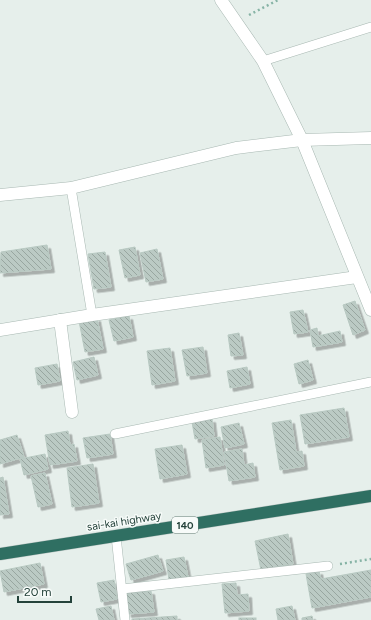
<svg xmlns="http://www.w3.org/2000/svg" width="371" height="620" font-family="Figtree,sans-serif">
<defs>
<pattern id="building-back-hatch" width="6" height="6" patternUnits="userSpaceOnUse"><rect width="6" height="6" fill="#bbcac4"/><path d="M-1 5l2 2M0 0l6 6M5-1l2 2" fill="none" stroke="#98a6a0"/></pattern>
<filter id="shadow"><feDropShadow dx="3.5" dy="3.5" stdDeviation="0" flood-color="#0004"/></filter>
</defs>
<rect width="100%" height="100%" fill="#e6efeb"/>
<!-- building -->
<g fill="url(#building-back-hatch)" stroke="#b8c9c2" filter="url(#shadow)">
<polygon points="47,245 51,269 0,273 1,252"/>
<polygon points="135,247 140,275 125,278 119,250"/>
<polygon points="157,249 163,279 146,282 140,253"/>
<polygon points="105,252 111,287 94,289 88,254"/>
<polygon points="355,301 365,330 353,335 343,305"/>
<polygon points="303,310 308,332 294,334 290,312"/>
<polygon points="129,316 133,337 114,341 109,320"/>
<polygon points="97,318 103,349 85,352 79,321"/>
<polygon points="317,328 318,336 340,331 342,342 313,347 310,330"/>
<polygon points="239,333 243,355 231,356 228,335"/>
<polygon points="203,347 207,373 187,376 182,350"/>
<polygon points="170,348 175,381 152,385 147,351"/>
<polygon points="94,357 98,375 77,380 73,362"/>
<polygon points="308,360 313,380 299,384 294,364"/>
<polygon points="57,364 60,381 38,385 35,368"/>
<polygon points="247,367 250,384 230,388 227,371"/>
<polygon points="344,408 349,437 305,444 300,415"/>
<polygon points="212,419 214,436 195,439 192,422"/>
<polygon points="291,420 296,452 302,451 304,466 280,470 272,423"/>
<polygon points="239,423 244,444 225,448 221,427"/>
<polygon points="68,431 70,445 74,444 77,461 50,465 45,435"/>
<polygon points="110,434 113,454 87,458 83,438"/>
<polygon points="17,435 24,457 0,464 0,440"/>
<polygon points="220,437 224,465 206,468 202,440"/>
<polygon points="182,445 187,474 160,479 155,449"/>
<polygon points="242,449 244,465 253,463 255,477 229,481 224,452"/>
<polygon points="45,454 48,469 24,475 20,459"/>
<polygon points="93,464 99,503 72,507 67,468"/>
<polygon points="45,473 52,504 38,507 31,476"/>
<polygon points="3,477 9,514 0,515 0,478"/>
<polygon points="288,534 293,564 261,570 255,541"/>
<polygon points="158,555 163,571 131,580 126,564"/>
<polygon points="184,557 188,577 169,580 166,560"/>
<polygon points="40,563 44,584 4,592 0,571"/>
<polygon points="371,570 371,597 312,608 306,574 319,571 321,579"/>
<polygon points="114,580 117,599 101,602 97,583"/>
<polygon points="236,583 237,595 248,594 249,611 225,613 222,584"/>
<polygon points="151,591 154,612 128,614 126,593"/>
<polygon points="111,606 114,620 99,620 96,609"/>
<polygon points="292,606 295,620 278,620 276,609"/>
<polygon points="177,616 177,620 132,620 132,619"/>
<polygon points="312,616 313,620 302,620 302,618"/>
<rect x="239" y="618" width="17" height="2"/>
</g>
<g fill="none" stroke-linecap="round" stroke-linejoin="round">
<!-- lane casing -->
<g stroke="#a8b8b2" stroke-width="10">
<g id="lane">
<polyline points="263,61 371,27"/>
<polyline points="71,188 92,315"/>
<polyline points="115,434 371,382"/>
<polyline points="116,536 125,620"/>
<polyline points="122,589 328,566"/>
</g>
</g>
<!-- street casing -->
<g stroke="#a8b8b2" stroke-width="13">
<g id="street">
<polyline points="221,0 263,61 302,140 371,310"/>
<polyline points="0,195 71,188 236,148 302,140 371,138"/>
<polyline points="60,320 72,412"/>
<polyline points="0,330 92,315 357,277"/>
</g>
</g>
<!-- highway casing -->
<g stroke="#c2cac8" stroke-width="13">
<polyline id="highway" points="0,554 371,496"/>
</g>
<!-- path -->
<g stroke="#86b3a5" stroke-width="2.5" stroke-dasharray="2 3" stroke-linecap="butt">
<polyline points="249,15 278,0"/>
<polyline points="340,564 371,559"/>
</g>
<!-- lane -->
<use href="#lane" stroke="#fff" stroke-width="9"/>
<!-- street -->
<use href="#street" stroke="#fff" stroke-width="12"/>
<!-- highway -->
<use href="#highway" stroke="#2f6f62" stroke-width="12"/>
</g>
<g text-anchor="middle" stroke-width="3" stroke-linejoin="round" paint-order="stroke">
<!-- shield labels -->
<rect fill="#f7fbf9" stroke="#637a73" stroke-width="1" x="172" y="517" width="26" height="16" rx="3"/>
<g font-size="10" font-weight="bold" fill="#24423a">
<text x="185" y="529">140</text>
</g>
<!-- street labels -->
<g font-size="11" fill="#24423a" stroke="#f7fbf9">
<text transform="translate(124 521) rotate(-9)" y="4">sai-kai highway</text>
</g>
</g>
<!-- scale -->
<path d="M18 596v6h53v-6" fill="none" stroke="#24423a" stroke-width="2"/>
<text x="24" y="596" font-size="12" fill="#24423a" stroke="#f7fbf9" stroke-width="3" paint-order="stroke">20 m</text>
</svg>
